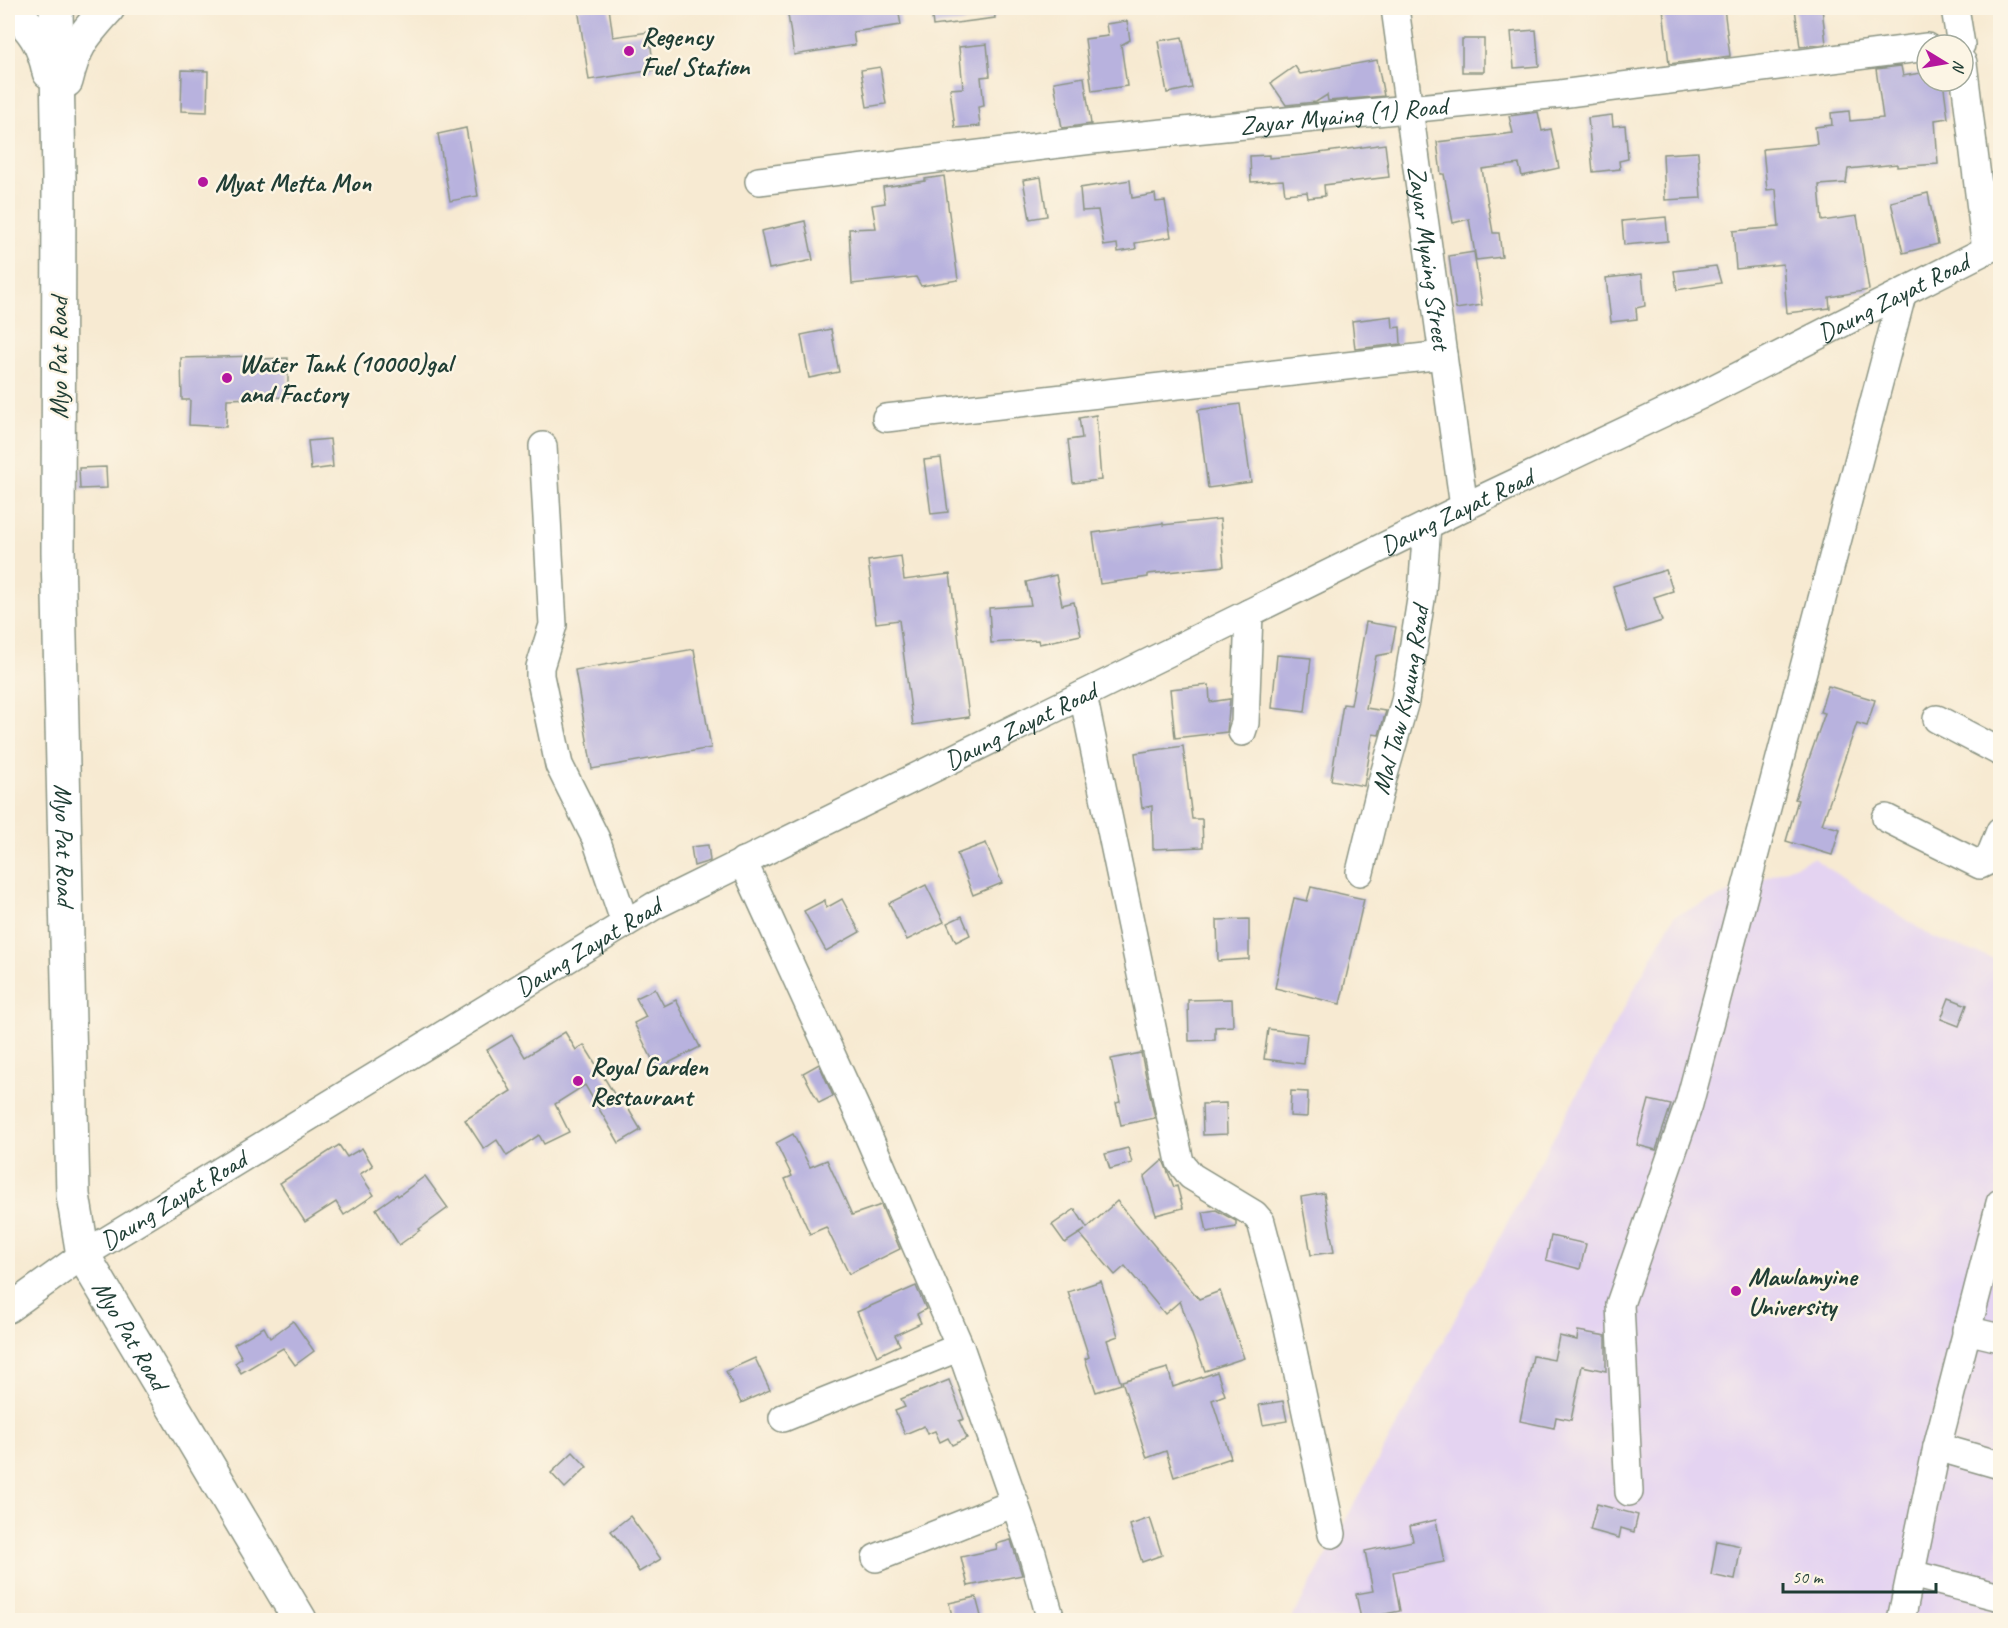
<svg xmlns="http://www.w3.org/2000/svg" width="2008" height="1628" font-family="Caveat,sans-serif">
<rect width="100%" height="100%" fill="#fcf5e5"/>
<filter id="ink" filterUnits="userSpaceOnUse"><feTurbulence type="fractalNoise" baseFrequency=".0167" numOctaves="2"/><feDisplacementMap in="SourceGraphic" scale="12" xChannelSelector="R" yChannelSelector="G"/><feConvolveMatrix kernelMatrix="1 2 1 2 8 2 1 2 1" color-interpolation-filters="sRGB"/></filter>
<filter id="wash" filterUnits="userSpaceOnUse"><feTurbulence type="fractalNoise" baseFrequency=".008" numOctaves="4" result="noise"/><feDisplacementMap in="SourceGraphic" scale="24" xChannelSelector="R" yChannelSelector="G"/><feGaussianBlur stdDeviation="1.35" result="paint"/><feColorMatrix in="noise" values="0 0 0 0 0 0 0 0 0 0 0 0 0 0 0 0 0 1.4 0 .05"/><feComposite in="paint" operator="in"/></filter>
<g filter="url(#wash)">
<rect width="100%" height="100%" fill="#f7ead2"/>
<!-- built -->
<polygon fill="#e4d3f1" points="1813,858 1932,937 2000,961 2000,1620 1291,1620 1674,916"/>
<g id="blocks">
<!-- building -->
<g fill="#b8b2de">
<polygon points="578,8 609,8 613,37 649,32 654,70 589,80"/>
<polygon points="787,8 898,8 901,25 853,32 855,45 794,55"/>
<polygon points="931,8 994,8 995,18 933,26"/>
<polygon points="1663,8 1724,8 1730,56 1669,64"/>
<polygon points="1795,8 1822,8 1826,44 1800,47"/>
<polygon points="1127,21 1130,40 1121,45 1127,86 1092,91 1085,39 1108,36 1106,24"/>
<polygon points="1536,30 1539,66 1514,68 1511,32"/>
<polygon points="1182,37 1192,88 1167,93 1158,41"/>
<rect x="1462" y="39" width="22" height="33"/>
<polygon points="987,44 990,76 981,77 984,106 978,107 980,126 955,128 950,89 963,88 959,47"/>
<polygon points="1377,60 1384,96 1328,101 1327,95 1316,102 1286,105 1271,83 1295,66 1300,74"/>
<polygon points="1901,66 1903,76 1927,72 1927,81 1943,81 1948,118 1935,120 1938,164 1897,167 1897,164 1848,169 1846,183 1819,185 1822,221 1857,216 1869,290 1829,297 1830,308 1787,313 1783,264 1736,269 1733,231 1779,227 1776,189 1767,190 1763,149 1817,144 1815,127 1832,125 1831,113 1849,111 1850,121 1883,118 1876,69"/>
<polygon points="880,67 886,104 867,107 861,70"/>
<polygon points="182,70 208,71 207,112 181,111"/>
<polygon points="1084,77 1091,124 1062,128 1054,82"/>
<polygon points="1538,112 1542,131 1551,129 1559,168 1522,176 1519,164 1482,169 1493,233 1499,233 1502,257 1476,260 1469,219 1453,223 1444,174 1441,174 1437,142 1513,133 1509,116"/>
<polygon points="1612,115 1613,126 1625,125 1628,159 1619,161 1620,169 1593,172 1588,118"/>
<polygon points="466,128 478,196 450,201 438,134"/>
<polygon points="1385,144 1389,177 1324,185 1325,196 1308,198 1307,192 1285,194 1283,180 1251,182 1250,156 1269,155 1269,158 1304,155"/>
<polygon points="1698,152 1701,198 1665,200 1663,154"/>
<polygon points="944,176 958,280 921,286 916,277 852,284 849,229 876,228 872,205 885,203 883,187 925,181 925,179"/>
<polygon points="1041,177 1047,216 1030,219 1023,180"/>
<polygon points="1130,180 1132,198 1155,194 1156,202 1165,201 1171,237 1135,243 1136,249 1118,252 1117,244 1104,246 1098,210 1082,211 1080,188"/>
<polygon points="1928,193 1938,244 1903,253 1891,202"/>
<polygon points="1666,217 1668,241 1624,245 1622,221"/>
<polygon points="805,221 813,260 769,269 761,231"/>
<polygon points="1474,252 1482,305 1456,309 1449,256"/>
<polygon points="1716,266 1721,283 1677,290 1674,271"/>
<polygon points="1642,274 1645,306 1636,308 1637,319 1611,322 1606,278"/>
<polygon points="1392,316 1393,328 1400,327 1401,344 1355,349 1352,321"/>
<polygon points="831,329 839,372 809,378 801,335"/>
<polygon points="257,356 257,359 288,358 288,397 227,399 226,427 189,425 190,400 182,400 181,358"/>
<polygon points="1240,404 1251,482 1208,488 1198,410"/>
<polygon points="1096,415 1101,480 1073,483 1068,440 1082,438 1079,418"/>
<polygon points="330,439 333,467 311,470 308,441"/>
<polygon points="941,458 948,512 931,514 924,460"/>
<polygon points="106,467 107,488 80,489 79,468"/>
<polygon points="1220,519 1224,566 1148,574 1148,577 1100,584 1093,533 1163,523 1163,525"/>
<polygon points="901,556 904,580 950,574 969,717 913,725 899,620 876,623 868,561"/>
<polygon points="1666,570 1673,591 1654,597 1662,621 1627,632 1613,586"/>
<polygon points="1056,575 1062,605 1074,602 1081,635 1039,644 1038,640 991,643 989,608 1031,605 1026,582"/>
<polygon points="1366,622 1396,627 1391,653 1376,656 1366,708 1386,711 1379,735 1373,734 1364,786 1331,780 1343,704 1351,705"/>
<polygon points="694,649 711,748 592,769 575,670"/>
<polygon points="1277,655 1311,658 1305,712 1272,708"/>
<polygon points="1209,685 1210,702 1230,699 1227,732 1175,738 1170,689"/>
<polygon points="1828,686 1875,700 1867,726 1857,723 1822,824 1840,829 1832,855 1786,841 1798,800 1795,799 1825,713 1820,712"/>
<polygon points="1183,746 1192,819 1202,819 1203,847 1153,849 1152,806 1142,808 1135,753"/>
<polygon points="986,843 1002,883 973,895 957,854"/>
<polygon points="708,845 710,861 694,866 691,847"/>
<polygon points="926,885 944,922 907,940 889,903"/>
<polygon points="1311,887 1364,899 1340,1004 1275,988 1294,898 1307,901"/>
<polygon points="842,899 860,932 826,951 804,911 825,900 826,908"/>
<polygon points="962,916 970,935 956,942 947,923"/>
<polygon points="1249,919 1249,959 1218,961 1217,920"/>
<polygon points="655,989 664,1006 676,1000 700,1047 657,1069 634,1023 646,1017 636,998"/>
<polygon points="1949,998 1967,1005 1959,1026 1941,1019"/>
<polygon points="1232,999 1233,1026 1215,1027 1215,1040 1189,1041 1188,1000"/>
<polygon points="1268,1029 1307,1034 1304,1064 1264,1059"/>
<polygon points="565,1032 576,1050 584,1045 616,1097 620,1095 641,1130 619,1143 585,1085 555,1104 569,1132 544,1144 539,1135 507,1156 497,1140 484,1149 465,1120 511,1091 487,1050 512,1035 525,1057"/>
<polygon points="1141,1053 1155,1118 1121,1125 1116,1103 1120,1102 1111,1059"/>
<polygon points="819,1064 833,1096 819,1103 803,1073"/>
<polygon points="1291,1091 1308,1092 1307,1117 1290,1116"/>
<polygon points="1649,1100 1671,1105 1656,1150 1637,1145"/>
<polygon points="1226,1103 1227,1134 1203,1135 1202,1104"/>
<polygon points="793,1134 810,1167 827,1160 852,1215 881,1205 900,1249 849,1274 826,1227 810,1234 785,1179 792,1176 776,1143"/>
<polygon points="339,1145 347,1157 362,1148 373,1166 360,1174 374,1195 344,1215 336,1202 305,1222 280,1183"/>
<polygon points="1128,1148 1132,1163 1110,1169 1105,1154"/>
<polygon points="1163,1160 1174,1187 1177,1186 1183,1208 1156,1215 1144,1177"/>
<polygon points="425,1176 448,1208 419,1229 420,1230 399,1245 376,1209 397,1194 398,1196"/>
<polygon points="1324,1193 1334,1252 1311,1255 1301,1197"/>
<polygon points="1117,1201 1199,1299 1220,1291 1244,1358 1205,1371 1180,1301 1165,1314 1125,1266 1115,1275 1080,1234 1085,1230 1065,1243 1052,1225 1075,1209 1087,1228"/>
<polygon points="1216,1210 1236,1221 1236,1227 1207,1232 1203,1212"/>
<polygon points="1551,1236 1586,1244 1580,1269 1546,1260"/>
<polygon points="1101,1281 1118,1336 1107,1340 1121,1384 1096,1392 1085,1359 1089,1357 1068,1292"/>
<polygon points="916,1286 926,1309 917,1314 921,1323 895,1335 900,1345 877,1356 857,1312"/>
<polygon points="293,1321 314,1351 295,1365 283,1348 241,1373 235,1363 242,1358 234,1344 264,1327 270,1338"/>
<polygon points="1578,1331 1606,1336 1606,1371 1582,1366 1571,1420 1556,1417 1554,1428 1520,1421 1533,1356 1554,1360 1559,1336 1577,1340"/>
<polygon points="755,1358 770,1390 741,1403 726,1371"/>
<polygon points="1168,1368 1173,1387 1217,1372 1225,1395 1212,1400 1231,1458 1174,1477 1166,1451 1147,1458 1122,1381"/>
<polygon points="949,1380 964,1419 959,1421 967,1438 952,1445 948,1438 940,1442 935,1431 927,1434 924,1426 905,1434 895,1411 905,1407 901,1399"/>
<polygon points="1283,1401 1287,1421 1263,1425 1259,1405"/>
<polygon points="573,1452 587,1467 565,1488 551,1473"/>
<polygon points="1597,1504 1638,1515 1634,1532 1621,1528 1619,1538 1590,1530"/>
<polygon points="630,1516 661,1559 639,1572 624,1547 611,1531"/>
<polygon points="1150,1518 1162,1555 1142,1562 1130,1525"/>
<polygon points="1436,1520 1444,1562 1393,1572 1400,1611 1361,1619 1356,1594 1373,1591 1365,1551 1413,1541 1410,1526"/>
<polygon points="1011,1540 1022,1575 968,1586 961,1557 997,1549 996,1544"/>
<polygon points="1717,1541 1741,1546 1735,1580 1711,1575"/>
<polygon points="976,1597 982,1620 953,1620 949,1603"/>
</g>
</g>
</g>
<g filter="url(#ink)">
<use href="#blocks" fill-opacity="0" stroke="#8b9483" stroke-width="1.5"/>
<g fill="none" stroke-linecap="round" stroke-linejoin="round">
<!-- minor casing -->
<g stroke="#8b9483" stroke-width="30">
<g id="minor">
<path id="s1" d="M1395,8l69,499"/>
<polyline points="1955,8 1961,45"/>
<polyline points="1963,63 1986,250"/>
<path id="s2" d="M759,181l333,-41 468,-46 367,-47"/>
<polyline points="886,418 1443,355"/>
<polyline points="543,446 553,625 540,667 540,676 559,765 596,839 625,923"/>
<polyline points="1083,695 1180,1162 1191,1176 1254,1214 1261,1222 1285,1313 1332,1534"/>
<polyline points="1937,719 2000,752"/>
<polyline points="1242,732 1245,723 1249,613"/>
<polyline points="1886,818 1980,865 1988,861 2000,831"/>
<polyline points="743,861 864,1126 960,1347 1032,1553 1051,1620"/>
<path id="s3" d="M1360,872l23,-94 22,-77 17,-108 5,-68"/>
<path id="s4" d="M8,1309l75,-54 571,-349 810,-399 237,-112 299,-152"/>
<polyline points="1966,1330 2000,1338"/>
<polyline points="783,1418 960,1347"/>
<polyline points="1937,1447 2000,1465"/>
<polyline points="1629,1492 1620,1304 1689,1104 1902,295"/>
<polyline points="876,1558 1015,1503"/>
<polyline points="1911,1574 2000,1597"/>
<polyline points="1901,1620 1937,1447 2000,1203"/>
</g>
</g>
<!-- major casing -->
<g stroke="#8b9483" stroke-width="36">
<g id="major">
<path d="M12,8c21,22 31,34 37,64"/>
<path id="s5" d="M56,8l3,169 -1,375 15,643 10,60 217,365"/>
<path d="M66,81c9,-37 17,-45 42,-73"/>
</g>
</g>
<!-- minor -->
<use href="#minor" stroke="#fff" stroke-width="27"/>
<!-- major -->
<use href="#major" stroke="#fff" stroke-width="33"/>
</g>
</g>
<!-- markers -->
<g fill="#b5179e" stroke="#fcf5e5" stroke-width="2">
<circle cx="629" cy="51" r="6"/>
<circle cx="203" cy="182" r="6"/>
<circle cx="227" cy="378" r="6"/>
<circle cx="578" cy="1081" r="6"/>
<circle cx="1736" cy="1291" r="6"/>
</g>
<g text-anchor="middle" stroke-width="5" stroke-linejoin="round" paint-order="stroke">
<!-- poi labels -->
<g font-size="26" font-weight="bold" fill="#1f3d34" stroke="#fcf5e5" text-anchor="start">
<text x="641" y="45">Regency<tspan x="641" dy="30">Fuel Station</tspan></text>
<text x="215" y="191">Myat Metta Mon</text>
<text x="239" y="372">Water Tank (10000)gal<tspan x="239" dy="30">and Factory</tspan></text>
<text x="590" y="1075">Royal Garden<tspan x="590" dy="30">Restaurant</tspan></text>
<text x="1748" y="1285">Mawlamyine<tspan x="1748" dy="30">University</tspan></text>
</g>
<!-- street labels -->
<g font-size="26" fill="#1f3d34" stroke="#fcf5e5">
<text dy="9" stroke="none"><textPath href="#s2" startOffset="588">Zayar Myaing (1) Road</textPath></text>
<text dy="9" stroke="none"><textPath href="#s1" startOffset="252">Zayar Myaing Street</textPath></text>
<text dy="9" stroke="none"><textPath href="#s4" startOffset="2142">Daung Zayat Road</textPath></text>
<text transform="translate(58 358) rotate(-90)" y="9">Myo Pat Road</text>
<text dy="9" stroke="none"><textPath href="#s4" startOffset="1656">Daung Zayat Road</textPath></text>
<text dy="9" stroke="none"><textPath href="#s3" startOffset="177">Mal Taw Kyaung Road</textPath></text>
<text dy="9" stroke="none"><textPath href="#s4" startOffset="1170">Daung Zayat Road</textPath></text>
<text dy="9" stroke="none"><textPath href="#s5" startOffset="837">Myo Pat Road</textPath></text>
<text dy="9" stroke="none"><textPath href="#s4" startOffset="684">Daung Zayat Road</textPath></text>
<text dy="9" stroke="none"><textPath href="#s4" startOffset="198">Daung Zayat Road</textPath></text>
<text dy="9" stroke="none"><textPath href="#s5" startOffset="1341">Myo Pat Road</textPath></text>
</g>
</g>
<!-- margin -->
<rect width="2008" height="1628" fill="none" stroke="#fcf5e5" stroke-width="30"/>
<!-- north arrow -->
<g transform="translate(1945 63) rotate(101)"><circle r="28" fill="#fcf5e5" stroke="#a4ab9e" stroke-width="1.5"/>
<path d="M0-4.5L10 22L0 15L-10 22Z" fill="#b5179e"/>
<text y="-9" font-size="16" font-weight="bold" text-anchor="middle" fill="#1f3d34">N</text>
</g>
<!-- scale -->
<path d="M1783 1583v9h153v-9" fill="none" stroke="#1f3d34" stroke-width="3"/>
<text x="1792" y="1583" font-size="18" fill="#1f3d34" stroke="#fcf5e5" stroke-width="4.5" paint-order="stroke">50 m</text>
</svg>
